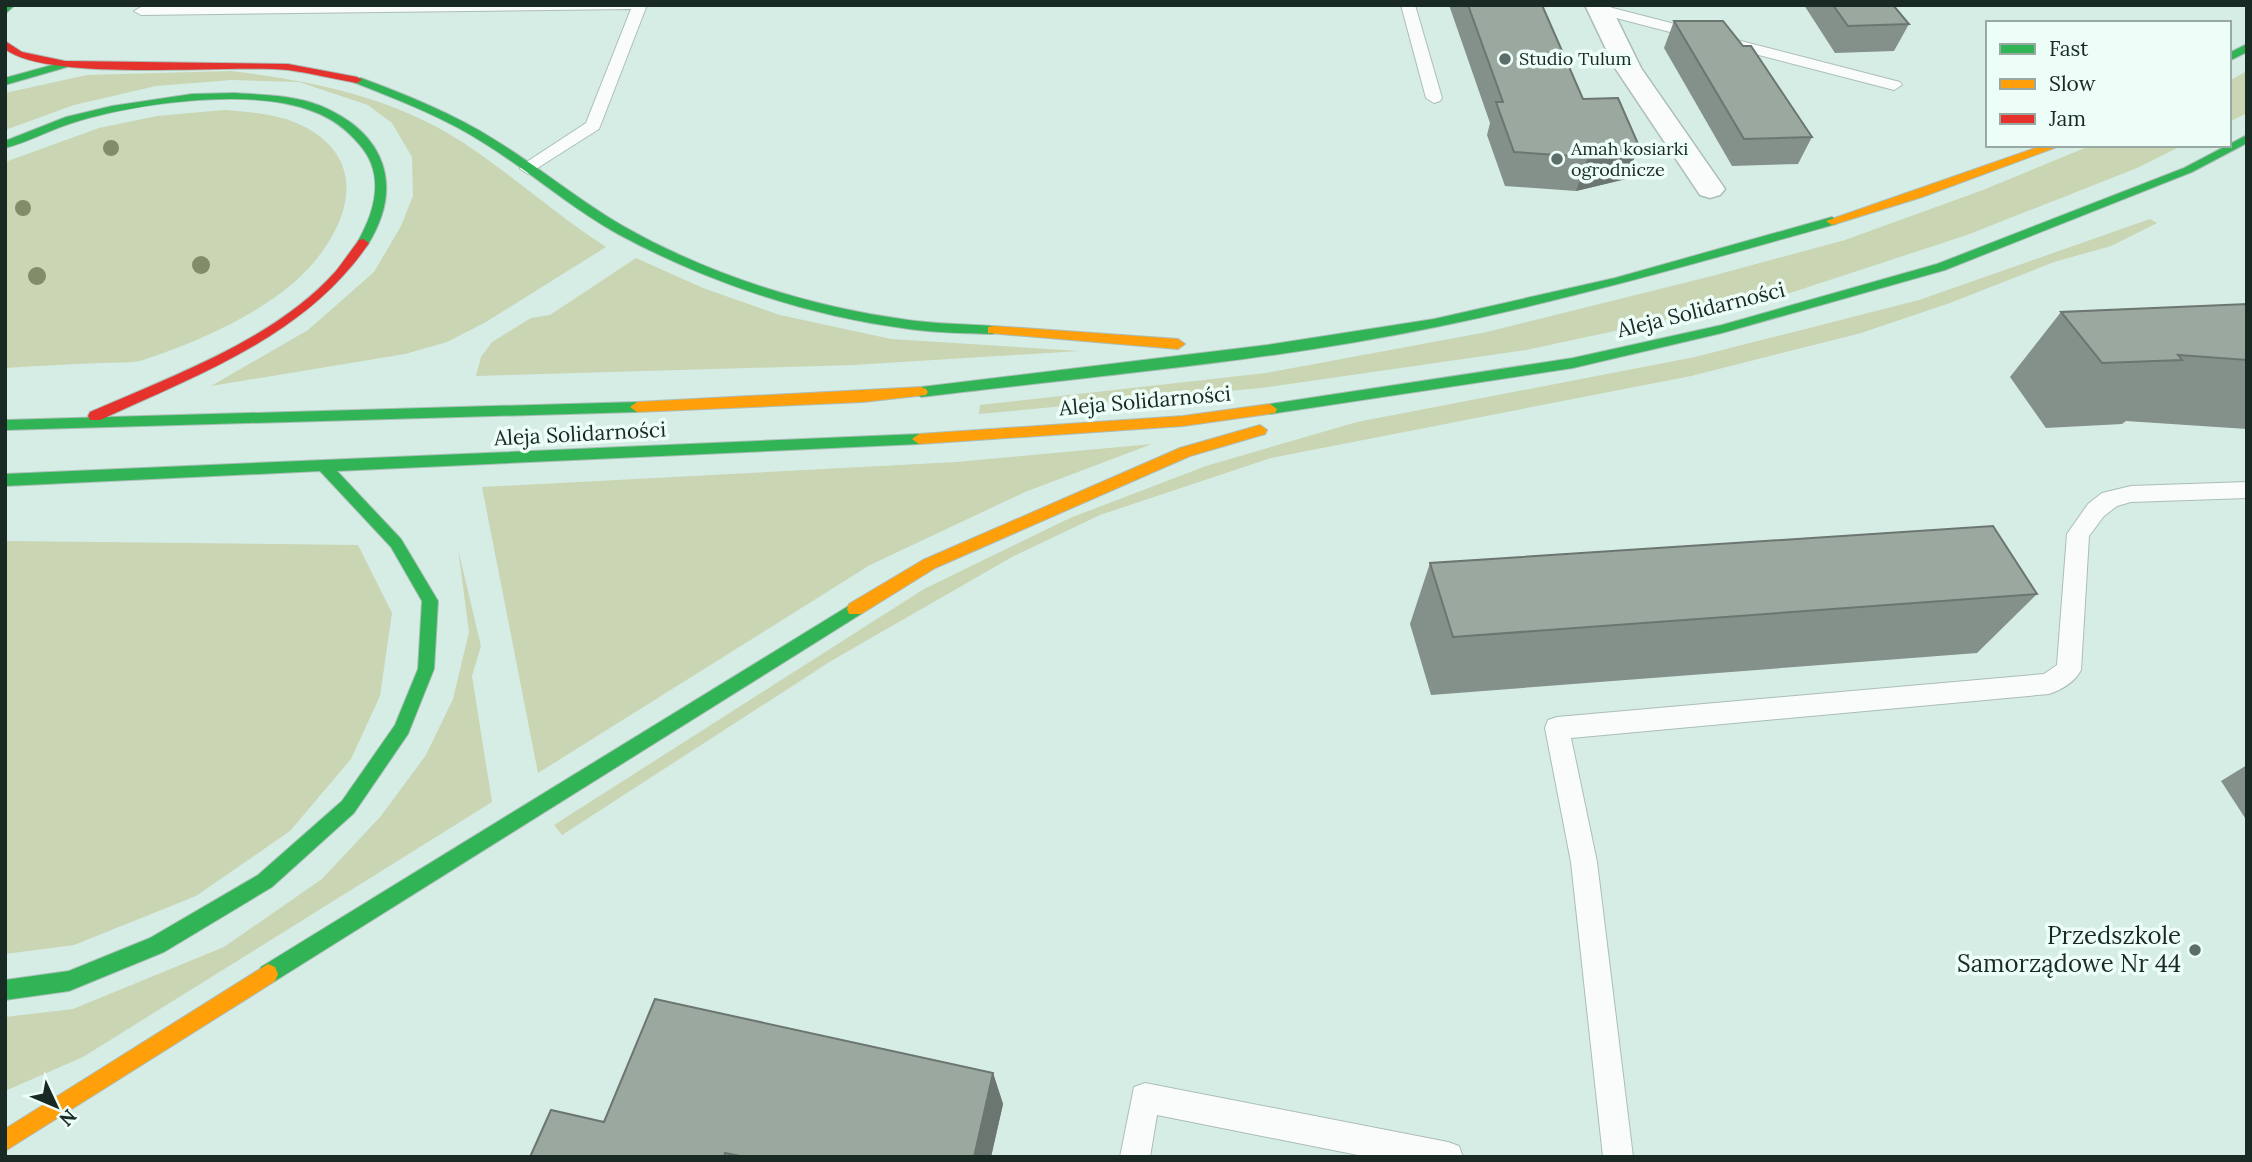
<svg xmlns="http://www.w3.org/2000/svg" width="2252" height="1162" font-family="Lora,serif">
<rect width="100%" height="100%" fill="#d6ede6"/>
<!-- green -->
<g fill="#c9d5b3">
<path d="M231,71c88,11 172,28 246,81 44,31 84,66 129,95l-120,75 -39,20 -42,12 -194,32 97,-56 66,-58 27,-46 12,-30 -1,-39 -20,-34 -24,-18 -69,-23 -67,-2 -76,6 -82,19 -69,25v-37l82,-18z"/>
<polygon points="2247,71 2247,113 2229,122 2229,81"/>
<path d="M224,110c28,2 58,4 83,18 64,36 40,100 -1,143 -38,40 -110,72 -163,89 -12,4 -29,2 -42,3 -32,1 -64,3 -96,5v-206l94,-34 58,-12z"/>
<polygon points="2092,145 2183,145 2137,168 1967,235 1787,294 1526,350 1261,388 979,414 980,405 1266,373 1487,332 1712,276 1845,240 1983,190"/>
<polygon points="2150,219 2157,223 2111,246 2054,262 1950,303 1861,333 1691,376 1271,458 1100,515 1012,557 831,661 562,835 554,825 924,589 1070,518 1206,466 1357,422 1695,357 1919,300"/>
<polygon points="636,258 703,288 780,315 891,339 1080,351 853,365 476,376 481,357 492,342 531,318 550,315"/>
<polygon points="1152,444 1025,492 870,565 538,773 482,487 956,462"/>
<polygon points="5,541 358,545 392,613 380,696 351,759 290,831 196,896 74,945 5,954"/>
<polygon points="458,549 481,646 472,676 492,802 83,1057 5,1091 5,1017 73,1009 224,947 322,879 381,816 426,755 453,699 469,632"/>
</g>
<g fill="none" stroke-linecap="round" stroke-linejoin="round">
<!-- lane casing -->
<g stroke="#abbdb7" stroke-width="2">
<g id="lane">
<polygon points="251,5 647,5 599,129 528,174 520,169 522,165 586,123 631,9 141,15 134,11 141,7"/>
<polygon points="1401,5 1415,5 1442,98 1440,101 1434,103 1426,98"/>
<polygon points="1601,5 1900,82 1902,85 1894,90 1593,12 1591,9 1593,6"/>
<path d="M2247,482v16l-116,4 -14,4 -13,10 -15,20 -8,134c-6,12 -20,20 -32,24l-478,44 26,124 36,295h-30l-32,-295 -26,-134 3,-8 9,-3 487,-43 13,-9 10,-131 21,-30 14,-11 29,-7z"/>
<polygon points="1145,1083 1448,1142 1459,1146 1463,1157 1368,1157 1157,1115 1150,1157 1120,1157 1134,1087"/>
</g>
</g>
<!-- street casing -->
<g stroke="#abbdb7" stroke-width="3">
<polygon id="street" points="1585,5 1610,5 1641,68 1725,189 1720,195 1710,198 1700,195 1615,68"/>
</g>
<!-- fast casing -->
<g stroke="#abbdb7" stroke-width="2">
<g id="fast">
<polygon points="5,5 15,5 5,14"/>
<polygon points="2247,44 2247,52 2229,61 2229,53"/>
<polygon points="63,62 67,63 67,67 5,85 5,78"/>
<path d="M353,78h8c46,17 93,36 134,62 44,27 83,60 128,86 86,49 187,81 285,94 28,4 57,4 85,6l7,4 -7,4c-28,-1 -56,-1 -84,-5 -101,-13 -202,-47 -291,-95 -47,-26 -86,-61 -131,-89 -41,-27 -88,-45 -134,-63z"/>
<path d="M235,93c28,2 59,2 86,13 64,27 84,80 46,140l-4,1 -6,-4c18,-31 29,-69 2,-99 -13,-15 -27,-26 -47,-33 -61,-24 -175,-8 -237,11 -24,7 -46,20 -70,26v-7l61,-24 46,-11 80,-12z"/>
<polygon points="2247,135 2247,143 2192,172 1945,270 1722,333 1573,368 1270,414 1263,409 1270,404 1573,358 1722,325 1937,264 2184,168"/>
<path d="M1832,217l6,4 -2,3c-132,37 -265,75 -400,103 -169,35 -344,49 -515,70l-7,-5 7,-5 346,-42 167,-26 181,-41z"/>
<polygon points="637,402 644,407 637,412 5,430 5,420"/>
<polygon points="919,434 926,439 919,444 337,471 401,539 438,601 434,669 408,734 354,813 272,887 164,952 69,991 5,1000 5,980 69,971 150,938 258,875 342,801 395,725 418,669 422,601 391,547 320,471 5,486 5,474"/>
<polygon points="855,602 861,604 863,609 861,614 275,981 268,984 261,981 258,974 261,967"/>
</g>
</g>
<!-- slow casing -->
<g stroke="#abbdb7" stroke-width="2">
<g id="slow">
<polygon points="2044,145 2062,145 1922,197 1832,225 1826,221"/>
<polygon points="993,326 1178,339 1185,344 1178,349 988,333 988,327"/>
<polygon points="921,387 926,389 928,392 926,395 863,402 637,412 630,407 637,402"/>
<polygon points="1270,404 1277,409 1275,413 1183,426 919,444 912,439 919,434 1183,416"/>
<polygon points="1260,425 1267,430 1265,434 1190,456 935,568 861,614 849,614 847,609 849,604 923,560 1180,448"/>
<polygon points="268,964 275,967 278,974 275,981 5,1151 5,1129"/>
</g>
</g>
<!-- jam casing -->
<g stroke="#abbdb7" stroke-width="2">
<g id="jam">
<path d="M5,41l17,11 43,9 223,3 69,13 5,3 -5,3c-23,-4 -46,-10 -69,-13 -62,-6 -239,13 -283,-21z"/>
<path d="M363,239l6,4c-63,93 -170,131 -269,177h-10l-2,-4 2,-4c82,-36 186,-73 246,-141 8,-10 15,-21 23,-31z"/>
</g>
</g>
<!-- lane -->
<use href="#lane" fill="#f9fcfb" fill-rule="evenodd"/>
<!-- street -->
<use href="#street" fill="#f9fcfb" fill-rule="evenodd"/>
<!-- fast -->
<use href="#fast" fill="#30b455" fill-rule="evenodd"/>
<!-- slow -->
<use href="#slow" fill="#ff9f0a" fill-rule="evenodd"/>
<!-- jam -->
<use href="#jam" fill="#e5322d" fill-rule="evenodd"/>
</g>
<!-- trees -->
<g fill="#818c68">
<circle cx="111" cy="148" r="8"/>
<circle cx="23" cy="208" r="8"/>
<circle cx="201" cy="265" r="9"/>
<circle cx="37" cy="276" r="9"/>
</g>
<!-- wall -->
<g fill="#84908a">
<polygon points="1449,5 1542,5 1583,99 1639,146 1626,179 1576,191 1505,186 1487,135 1490,123"/>
<polygon points="1804,5 1893,5 1909,24 1894,51 1835,53"/>
<polygon points="1674,21 1743,46 1812,137 1798,164 1732,166 1664,48"/>
<polygon points="2247,304 2247,429 2126,421 2122,424 2046,428 2010,377 2061,312"/>
<polygon points="1430,563 2037,594 1977,653 1431,695 1410,624"/>
<polygon points="2247,765 2247,821 2221,781"/>
<polygon points="993,1073 1003,1104 991,1157 530,1157"/>
</g>
<!-- shaded-wall -->
<g fill="#6c7670">
<polygon points="1639,146 1626,179 1576,191 1588,157"/>
<polygon points="993,1073 1003,1104 991,1157 974,1157"/>
</g>
<!-- building -->
<g fill="#9aa8a0" stroke="#6c7670" stroke-width="2">
<polygon points="1468,5 1542,5 1583,99 1618,98 1639,146 1588,157 1514,152 1496,102 1503,102"/>
<polygon points="1833,5 1893,5 1909,24 1848,26"/>
<polygon points="1674,21 1723,21 1743,46 1751,46 1812,137 1744,139"/>
<polygon points="2247,304 2247,360 2178,355 2182,360 2102,363 2061,312"/>
<polygon points="1993,526 2037,594 1453,637 1430,563"/>
<polygon points="655,999 993,1073 974,1157 745,1157 725,1153 724,1157 530,1157 551,1110 604,1122"/>
</g>
<!-- markers -->
<g fill="#5b6e69" stroke="#edfef8" stroke-width="2.5">
<circle cx="1505" cy="59" r="7"/>
<circle cx="1557" cy="159" r="7"/>
<circle cx="2195" cy="950" r="7"/>
</g>
<g text-anchor="middle" stroke-width="7" stroke-linejoin="round" paint-order="stroke">
<!-- far-poi labels -->
<g font-size="18" fill="#192a25" stroke="#edfef8" text-anchor="start">
<text x="1519" y="65">Studio Tulum</text>
<text x="1571" y="155">Amah kosiarki<tspan x="1571" dy="21">ogrodnicze</tspan></text>
</g>
<!-- street labels -->
<g font-size="21" fill="#192a25" stroke="#edfef8">
<text transform="translate(1701 310) rotate(-14)" y="7">Aleja Solidarności</text>
<text transform="translate(1145 401) rotate(-5)" y="7">Aleja Solidarności</text>
<text transform="translate(580 434) rotate(-3)" y="7">Aleja Solidarności</text>
</g>
<!-- near-poi labels -->
<g font-size="24" fill="#192a25" stroke="#edfef8" text-anchor="end">
<text x="2181" y="944">Przedszkole<tspan x="2181" dy="28">Samorządowe Nr 44</tspan></text>
</g>
</g>
<!-- border -->
<rect width="2252" height="1162" fill="none" stroke="#192a25" stroke-width="14"/>
<!-- legend -->
<rect x="1986" y="21" width="245" height="126" fill="#edfef8" stroke="#98a9a4" stroke-width="2"/>
<rect x="2000" y="44" width="35" height="10" fill="#30b455" stroke="#98a9a4" stroke-width="2"/>
<text x="2049" y="56" font-size="21" fill="#192a25">Fast</text>
<rect x="2000" y="79" width="35" height="10" fill="#ff9f0a" stroke="#98a9a4" stroke-width="2"/>
<text x="2049" y="91" font-size="21" fill="#192a25">Slow</text>
<rect x="2000" y="114" width="35" height="10" fill="#e5322d" stroke="#98a9a4" stroke-width="2"/>
<text x="2049" y="126" font-size="21" fill="#192a25">Jam</text>
<!-- north arrow -->
<g transform="translate(56 1106) rotate(134)" stroke="#edfef8" stroke-width="5" paint-order="stroke">
<path d="M0-5L12 26L0 18L-12 26Z" fill="#192a25"/>
<text y="-10" font-size="19" font-weight="bold" text-anchor="middle" fill="#192a25">N</text>
</g>
</svg>
